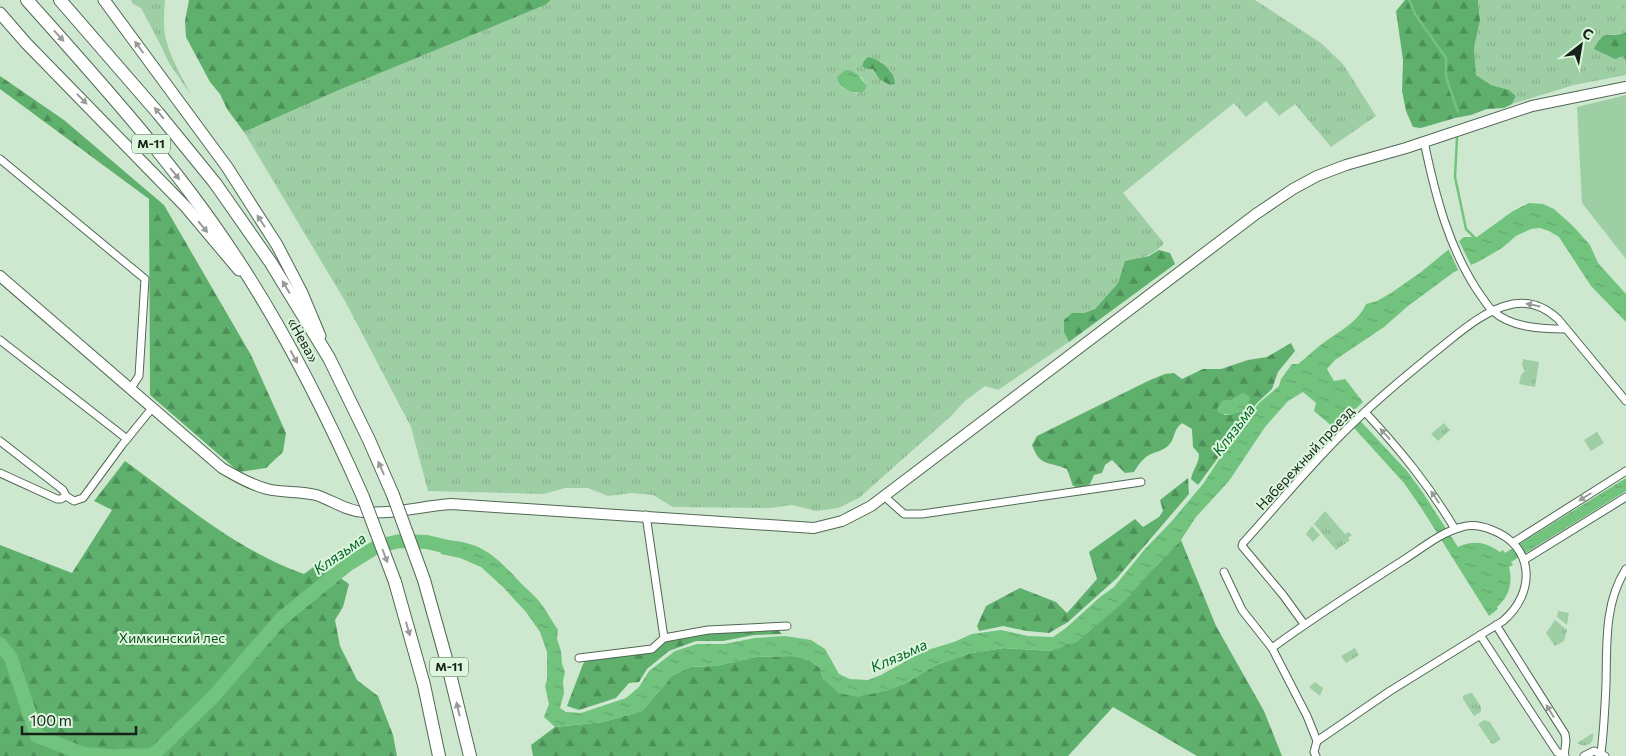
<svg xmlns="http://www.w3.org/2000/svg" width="1626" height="756" font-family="Commissioner,sans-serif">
<defs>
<pattern id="grass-tufts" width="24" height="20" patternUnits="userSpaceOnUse" patternTransform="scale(1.25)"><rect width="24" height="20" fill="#9ecea4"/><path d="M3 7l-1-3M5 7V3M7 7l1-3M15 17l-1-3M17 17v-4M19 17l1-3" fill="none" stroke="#87b18d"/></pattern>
<pattern id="forest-firs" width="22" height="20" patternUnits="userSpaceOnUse" patternTransform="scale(1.25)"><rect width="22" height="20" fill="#5fb06c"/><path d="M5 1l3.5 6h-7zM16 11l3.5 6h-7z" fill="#4d8f58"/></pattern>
<pattern id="water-ripples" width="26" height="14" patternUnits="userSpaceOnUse" patternTransform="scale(1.25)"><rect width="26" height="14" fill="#72c37e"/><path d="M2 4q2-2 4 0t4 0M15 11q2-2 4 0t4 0" fill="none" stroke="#62a76c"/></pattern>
</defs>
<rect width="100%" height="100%" fill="#cee8d0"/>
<!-- grass -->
<g fill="url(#grass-tufts)" fill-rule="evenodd">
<path d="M131,0h34c-1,13 -2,27 1,40 5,19 16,37 25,55l-22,-32 -9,-19 -19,-36 -8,-4z"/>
<path d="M551,0h704l66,43 22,21 33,52 -45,31 -36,-43 -16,12 -13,-15 -20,16 -12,-14 -111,90 41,50c-10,13 -23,15 -39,18l-7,22 -23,26 -11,4h-11l-9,19 5,10 -71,48 -13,-4 -20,15 -15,16 -91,81 -21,10 -22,3 -24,-6 -23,3 -96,-1 -20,-12 -22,-2 -23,3 -20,-8h-23l-21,6 -116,-3 -17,-64 -66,-126 -101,-169 95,-42 206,-85zM880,61l12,11 -13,7 -6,-10zM861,77l6,9 -10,8 -16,-7z"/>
<polygon points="1478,0 1626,0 1626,32 1620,35 1609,34 1599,39 1623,56 1626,61 1626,75 1574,85 1512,104 1516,96 1509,90 1491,85 1476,75 1474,47 1480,21"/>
<polygon points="1523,359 1539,362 1535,387 1519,384 1521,375 1525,371 1522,365"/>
<polygon points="1444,423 1450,430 1438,441 1431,434"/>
<polygon points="1597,432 1604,443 1591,451 1584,440"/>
<polygon points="1325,511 1345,534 1348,532 1352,535 1348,538 1350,540 1336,550 1314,524"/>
<polygon points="1312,526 1320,535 1313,542 1306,534"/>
<polygon points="1558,611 1569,613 1567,625 1557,617"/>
<polygon points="1555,620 1567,630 1564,641 1555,646 1546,633"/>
<polygon points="1355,648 1359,655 1346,663 1341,656"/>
<polygon points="1315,682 1323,688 1320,696 1309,687"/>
<polygon points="1470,693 1472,693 1481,707 1481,712 1474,716 1463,699 1463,696"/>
<polygon points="1484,720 1490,722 1500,738 1500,740 1493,744 1491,743 1478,724"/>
<path d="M1593,733c2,10 -7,16 -16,10z"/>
</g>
<!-- forest -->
<g fill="url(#forest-firs)" fill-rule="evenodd">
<polygon points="189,0 551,0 545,5 339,90 244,132 227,109 220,94 210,82 186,37 185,21"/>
<polygon points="1405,0 1478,0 1480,21 1474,47 1476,75 1491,85 1509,90 1516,96 1512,104 1504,108 1487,109 1471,115 1455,118 1421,128 1413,127 1406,111 1402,91 1403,60 1396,11"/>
<path d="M1626,32v29l-3,-5 -8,3 -21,-10c12,-25 17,-8 32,-17z"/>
<path d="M868,57c12,2 27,14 27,27l-5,1 -11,-6 -6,-10h-6l-5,-3 2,-5z"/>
<polygon points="0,76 64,120 164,205 251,355 286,433 283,452 266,468 239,472 150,395 149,199 0,89"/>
<polygon points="1159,250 1170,253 1175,264 1069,342 1064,332 1064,320 1072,313 1084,313 1095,309 1118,283 1125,261 1149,256"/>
<path d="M1291,343l4,8 -17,21 -6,17 -15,14 -20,25 -22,34 -17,23 -7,-6c2,-10 8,-15 8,-25l-6,-7 -1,-18 -10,-6c-10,8 -6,15 -14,23 -5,4 -9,5 -14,7 -10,3 -15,11 -20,19l-9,1 -13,-13 -7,5 -3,8 -8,2 -4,9 -8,4 -9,-2 -6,-17c-19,-8 -27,-2 -35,-24l5,-9 111,-55 17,-7 9,-1 8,6 21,-10h18l27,-9 19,-3zM1243,393l-10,21 -9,1 -2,-14 10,-1z"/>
<path d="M125,461c56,41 113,90 179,113l15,-11 30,21 -6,23 -8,13 5,26 17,34 21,16 15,39 4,21h-397v-211l72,28 40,-63 -18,-9z"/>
<polygon points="1188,478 1189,494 1117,578 1068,622 1049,633 1027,631 1003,626 979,631 977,626 986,606 1020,588 1056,602 1067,613 1097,579 1089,552 1135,519 1143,527 1159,517 1163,511 1160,500"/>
<polygon points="1181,540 1216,626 1264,711 1282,756 1197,756 1113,707 1068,756 533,756 531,745 555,727 603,722 642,711 673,675 690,667 715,666 756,657 793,656 809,660 820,668 823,679 885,691 906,683 936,665 971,653 1004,648 1051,651 1155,567"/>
<polygon points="777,629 782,634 754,635 723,641 696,641 669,651 647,669 639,682 629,683 616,698 579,710 567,706 583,664 587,659 648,651 665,641 723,630"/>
</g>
<!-- garden -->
<polygon fill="#9ecea4" points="1626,95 1626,259 1582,203 1577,107"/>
<!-- water -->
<g fill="url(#water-ripples)">
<path d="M845,70c12,0 15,8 22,16l-3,5c-9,5 -26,-3 -27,-14z"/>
<path d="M1529,203l14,1 11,5 19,17 17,19 8,18 28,31v28l-35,-36 -32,-49 -10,-6 -9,-3 -9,1 -15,7 -14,12 -24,14 -24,10 -46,34 -24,21 -49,33 -8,9 7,12 11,-2 18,23 -11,10 55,59 16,22 35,54c16,-7 27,-5 42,5l3,-2 2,3 121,-75v13l-115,71 2,3 -4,2c4,16 0,30 -12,40l1,2 -9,7 -67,-107 -18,-26 -59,-65 -11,10 -20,-17 2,-8 -13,-11 -15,9 -23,26 -36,54 -33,36 -15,23 -26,27 -28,32 -50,43 -26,9 -47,-3 -33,5 -35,12 -30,18 -21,8 -27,6 -20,-4 -15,-14 -3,-11 -11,-8 -16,-4 -37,1 -41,9 -25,1 -17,8 -31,36 -39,11 -48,5 -11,-10 5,-13 -4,-18 2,-6v-28l-7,-20 -14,-20 -23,-25 -22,-20 -21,-9 -19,-4 -3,-14c39,0 54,12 79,39 7,8 15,14 22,22 7,9 13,20 19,29l-1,9 4,12 1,13 3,8 -2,9 1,12 -4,15 6,4 15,1 45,-15 13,-11 10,-16 26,-20 22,-7h27l31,-6 30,-2 26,4 14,9 14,25 11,5 18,1 13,-5 43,-24 30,-9 18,-8 29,-4 27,6 25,1 13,-9 34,-31 14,-10 31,-38 26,-27 32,-38 38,-58 18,-23 20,-17 2,-7 11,-15h6c9,-7 18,-16 28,-23 14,-10 33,-20 40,-37l11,-3 14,-8 30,-21 43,-35h13l36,-26z"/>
<path d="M1243,393l5,2 2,3c-1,3 -1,6 -2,9 -6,7 -21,9 -29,6l-2,-4 5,-8 10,-1z"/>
</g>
<!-- pier -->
<polygon fill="#cee8d0" points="1458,239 1472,267 1459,272 1448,248"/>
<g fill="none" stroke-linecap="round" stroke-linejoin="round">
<!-- stream -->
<g stroke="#72c37e" stroke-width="2.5">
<polyline points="1409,0 1415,14 1446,58 1446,77 1458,112"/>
<polyline points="1457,138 1455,177 1466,229 1476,239"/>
</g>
<!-- river -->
<g stroke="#72c37e" stroke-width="14">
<polyline points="0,644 11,658 37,736 84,754 110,756"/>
<polyline points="117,756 153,755 213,697 281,619 347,565 378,546 400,541 427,542 456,549"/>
</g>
<!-- street casing -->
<g stroke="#516854" stroke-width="9">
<g id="street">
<path d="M1424,141c11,54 25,109 57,155 4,5 7,11 12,15 18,17 50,18 73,18"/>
<polyline points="0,159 145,279 139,376 131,388"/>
<polyline points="0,340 127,439"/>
<path d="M1365,412c36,39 63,72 90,117"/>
<polyline points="0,441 63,490 66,496 61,499 57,499 0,473"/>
<polyline points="66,496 74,501 83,498 122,445 153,407"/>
<polyline points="884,496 904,514 922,514 1141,482"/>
<polyline points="646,515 664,638 708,630 787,626"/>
<polyline points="1514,542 1626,471"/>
<polyline points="1524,560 1626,497"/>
<polyline points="1224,572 1242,610 1272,648 1307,716 1317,741 1314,752 1316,756"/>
<path d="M1304,624l-21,-29 -41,-49 1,-3c32,-35 62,-72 95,-105 30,-31 64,-59 97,-86 23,-18 48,-42 78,-48 17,-3 32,3 45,15l68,82"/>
<polyline points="1496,625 1565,734 1566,741 1564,756"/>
<polyline points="1480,635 1557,752 1565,756"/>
<path d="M1272,648c42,-31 86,-59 130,-87 19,-12 39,-29 60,-34 10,-3 20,-1 30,3 43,16 44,63 11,91l-113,70 -73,50"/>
<polyline points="579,658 652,649 664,638"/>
<path d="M1601,753c3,-23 4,-46 5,-69 1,-39 -2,-81 20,-115"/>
<polyline points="1584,756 1594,751 1605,756"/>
</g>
</g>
<!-- secondary casing -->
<g stroke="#516854" stroke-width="12">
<path id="secondary" d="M0,276l222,192c14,8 29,17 45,21 16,4 33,2 49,6 16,5 30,16 47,17 29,3 59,-6 88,-8l363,24 28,-7 29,-15 385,-292 37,-25 24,-13 29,-11 60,-17 126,-42 94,-19"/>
</g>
<!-- primary casing -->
<g stroke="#516854" stroke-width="13">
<g id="primary">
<polyline points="104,0 227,167 277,245 302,293 320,336"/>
<polyline points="0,13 26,43 186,207 239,270"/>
</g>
</g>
<!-- highway casing -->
<g stroke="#516854" stroke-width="14">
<g id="highway">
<path d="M27,0c72,81 146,162 206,253 51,76 93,160 130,244"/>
<polyline points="60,0 158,113 215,183 271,263 329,358 369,440 393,495"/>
<polyline points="424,580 447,662 470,756"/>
<polyline points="395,582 424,685 439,756"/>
</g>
</g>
<!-- street -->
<use href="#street" stroke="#fff" stroke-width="7"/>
<!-- secondary -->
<use href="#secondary" stroke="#fff" stroke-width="10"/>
<!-- primary -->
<use href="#primary" stroke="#fff" stroke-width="11"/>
<!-- highway -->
<use href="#highway" stroke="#fff" stroke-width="12"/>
<!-- highway-bridge casing -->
<g stroke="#516854" stroke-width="14" stroke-linecap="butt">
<g id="highway-bridge">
<polyline points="393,495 424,580"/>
<polyline points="363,497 395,582"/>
</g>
</g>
<!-- highway-bridge -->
<use href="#highway-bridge" stroke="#fff" stroke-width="12"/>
</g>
<!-- one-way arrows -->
<defs><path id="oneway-solid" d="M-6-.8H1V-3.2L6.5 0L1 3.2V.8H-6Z" transform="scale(1.25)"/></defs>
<g fill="#979c98">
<use href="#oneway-solid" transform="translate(59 36) rotate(48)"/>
<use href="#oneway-solid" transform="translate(139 47) rotate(-126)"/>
<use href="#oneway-solid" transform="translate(82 99) rotate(46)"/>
<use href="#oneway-solid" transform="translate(159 113) rotate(-130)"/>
<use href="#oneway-solid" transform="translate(175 174) rotate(51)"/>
<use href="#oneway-solid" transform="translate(261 221) rotate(-123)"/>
<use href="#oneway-solid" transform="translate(203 227) rotate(50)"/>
<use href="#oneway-solid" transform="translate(286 287) rotate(-121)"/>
<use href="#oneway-solid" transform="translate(1533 305) rotate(-169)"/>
<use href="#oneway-solid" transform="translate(294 357) rotate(61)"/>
<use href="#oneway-solid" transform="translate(1385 434) rotate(-133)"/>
<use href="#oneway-solid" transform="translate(381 468) rotate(-114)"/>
<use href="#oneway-solid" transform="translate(1435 497) rotate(-124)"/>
<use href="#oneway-solid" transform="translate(1585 497) rotate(148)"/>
<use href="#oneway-solid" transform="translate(385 556) rotate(69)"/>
<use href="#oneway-solid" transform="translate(408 629) rotate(74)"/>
<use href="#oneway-solid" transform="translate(458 709) rotate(-103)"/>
<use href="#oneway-solid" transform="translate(1550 711) rotate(-122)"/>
</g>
<g text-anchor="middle" stroke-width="4" stroke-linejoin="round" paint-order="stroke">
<!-- shield labels -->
<g fill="#dbf6dd" stroke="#526254" stroke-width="1">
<rect x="132" y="134.5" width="38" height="19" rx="4"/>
<rect x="430" y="657.5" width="38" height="19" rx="4"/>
</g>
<g font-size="12" font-weight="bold" fill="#182219">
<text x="151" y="148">М-11</text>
<text x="449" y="671">М-11</text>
</g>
<!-- street labels -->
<g font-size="14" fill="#182219" stroke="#dbf6dd">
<text transform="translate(303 340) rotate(61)" y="5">«Нева»</text>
<text transform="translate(1305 458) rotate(-47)" y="5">Набережный проезд</text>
</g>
<!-- park labels -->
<g font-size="14" fill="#165023" stroke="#dbf6dd">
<text x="172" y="643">Химкинский лес</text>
</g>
<!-- water labels -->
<g font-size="15" font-style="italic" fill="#046425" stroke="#dbf6dd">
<text transform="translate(1234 430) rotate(-53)" y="5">Клязьма</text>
<text transform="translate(340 554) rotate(-35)" y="5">Клязьма</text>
<text transform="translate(899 656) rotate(-24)" y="5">Клязьма</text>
</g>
</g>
<!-- north arrow -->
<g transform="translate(1581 45) rotate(31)" stroke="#dbf6dd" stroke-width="4" paint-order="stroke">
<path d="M0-4L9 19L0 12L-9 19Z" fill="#182219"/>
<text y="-8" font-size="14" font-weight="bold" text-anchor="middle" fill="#182219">С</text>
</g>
<!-- scale -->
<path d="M22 726v8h114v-8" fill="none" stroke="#182219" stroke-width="2.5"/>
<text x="30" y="726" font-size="15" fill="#182219" stroke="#dbf6dd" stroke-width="4" paint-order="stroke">100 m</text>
</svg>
